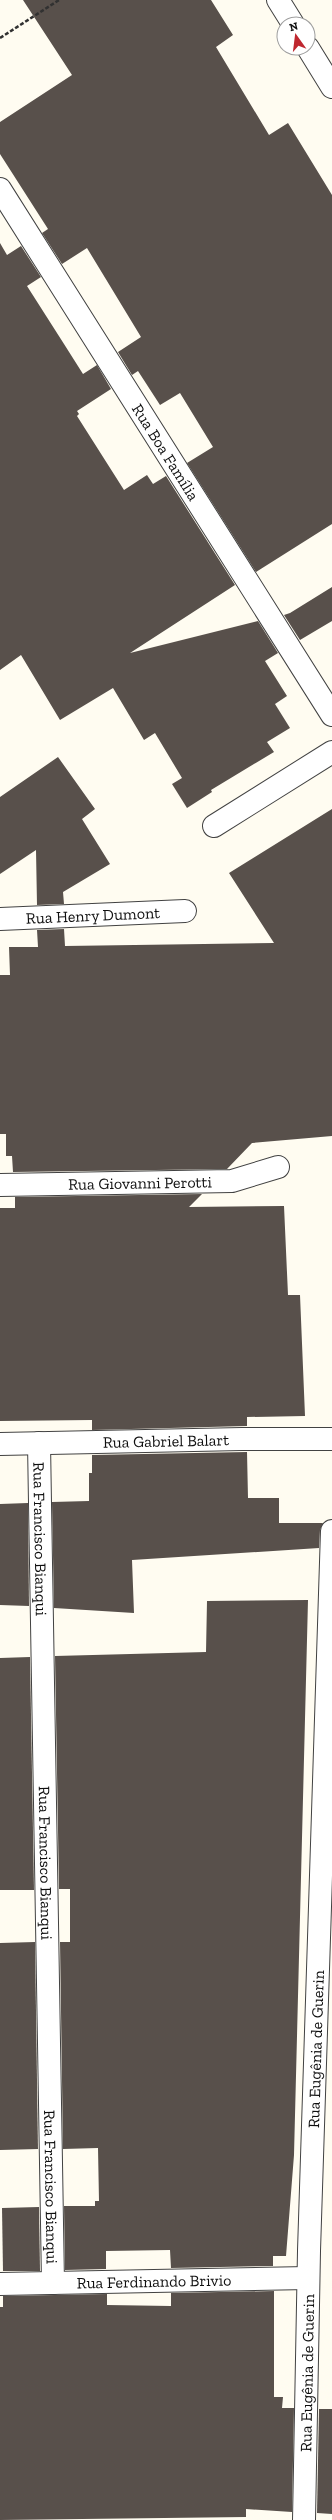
<svg xmlns="http://www.w3.org/2000/svg" width="332" height="2520" font-family="'Zilla Slab',serif">
<rect width="100%" height="100%" fill="#fffcf1"/>
<!-- building -->
<g fill="#58504b">
<polygon points="23,0 211,0 233,35 216,47 269,135 288,123 332,195 332,524 256,572 187,463 213,447 180,393 160,405 138,371 132,375 118,352 141,337 87,248 62,264 42,233 48,229 0,154 0,122 72,75"/>
<polygon points="0,243 7,255 21,246 41,277 27,286 64,344 83,374 97,365 111,389 77,411 79,414 77,416 124,490 147,475 153,484 166,476 235,585 130,653 258,621 278,653 265,661 287,696 275,704 290,728 267,742 274,752 211,790 212,792 187,808 172,784 182,778 155,733 144,740 113,688 60,720 21,655 0,670"/>
<polygon points="332,587 332,621 300,640 284,615 290,613"/>
<polygon points="58,757 95,809 82,819 110,864 63,892 64,904 37,905 36,850 0,874 0,797"/>
<polygon points="332,809 332,1136 252,1143 227,1169 13,1172 12,1156 6,1156 6,1134 0,1134 0,975 10,975 9,947 38,947 37,930 64,929 65,946 274,943 229,873"/>
<polygon points="202,1194 189,1207 284,1206 288,1295 300,1295 305,1416 247,1417 247,1426 92,1430 92,1420 0,1421 0,1208 15,1208 15,1197"/>
<polygon points="247,1452 248,1498 279,1498 279,1523 323,1523 320,1530 319,1548 132,1560 134,1613 54,1608 52,1502 89,1501 89,1473 92,1473 92,1455"/>
<polygon points="28,1503 29,1606 0,1605 0,1504"/>
<polygon points="308,1600 294,2155 286,2256 273,2256 273,2266 171,2268 170,2250 106,2251 106,2269 65,2270 64,2206 95,2206 95,2201 99,2201 98,2148 63,2149 60,1942 70,1942 70,1889 59,1889 55,1656 206,1652 207,1601"/>
<polygon points="30,1657 34,1890 0,1890 0,1658"/>
<polygon points="35,1942 38,2149 0,2150 0,1943"/>
<polygon points="39,2207 40,2271 3,2271 2,2208"/>
<polygon points="274,2291 274,2397 283,2397 282,2408 294,2408 292,2512 246,2509 246,2517 0,2520 0,2307 3,2307 3,2296 107,2294 107,2305 171,2306 171,2293"/>
<polygon points="319,2409 332,2409 332,2514 317,2513"/>
</g>
<g fill="none" stroke-linecap="round" stroke-linejoin="round">
<!-- minor casing -->
<g stroke="#424242" stroke-width="24">
<g id="minor">
<polyline points="278,0 293,24"/>
<polyline points="308,48 332,87"/>
<path id="s1" d="M0,189l332,526"/>
<polyline points="214,826 332,752"/>
<path id="s2" d="M0,919l185,-8"/>
<path id="s3" d="M0,1185l232,-4 46,-14"/>
<path id="s4" d="M39,1443l14,840"/>
<path id="s5" d="M0,1444l242,-5h90"/>
<path id="s6" d="M0,2284l308,-6"/>
<path id="s7" d="M304,2520l5,-269 23,-720"/>
</g>
</g>
<!-- path -->
<polyline stroke="#313131" stroke-width="2.5" stroke-dasharray="4 2" stroke-linecap="butt" points="0,38 59,0"/>
<!-- minor -->
<use href="#minor" stroke="#fff" stroke-width="22"/>
</g>
<g text-anchor="middle" stroke-width="4" stroke-linejoin="round" paint-order="stroke">
<!-- street labels -->
<g font-size="16" fill="#0f0f0f" stroke="#fff">
<text dy="6" stroke="none"><textPath href="#s1" startOffset="311">Rua Boa Família</textPath></text>
<text dy="6" stroke="none"><textPath href="#s2" startOffset="93">Rua Henry Dumont</textPath></text>
<text dy="6" stroke="none"><textPath href="#s3" startOffset="140">Rua Giovanni Perotti</textPath></text>
<text dy="6" stroke="none"><textPath href="#s5" startOffset="166">Rua Gabriel Balart</textPath></text>
<text dy="6" stroke="none"><textPath href="#s4" startOffset="96">Rua Francisco Bianqui</textPath></text>
<text dy="6" stroke="none"><textPath href="#s4" startOffset="420">Rua Francisco Bianqui</textPath></text>
<text dy="6" stroke="none"><textPath href="#s7" startOffset="471">Rua Eugênia de Guerin</textPath></text>
<text dy="6" stroke="none"><textPath href="#s4" startOffset="744">Rua Francisco Bianqui</textPath></text>
<text dy="6" stroke="none"><textPath href="#s6" startOffset="154">Rua Ferdinando Brivio</textPath></text>
<text dy="6" stroke="none"><textPath href="#s7" startOffset="147">Rua Eugênia de Guerin</textPath></text>
</g>
</g>
<!-- north arrow -->
<g transform="translate(296 36) rotate(346)"><circle r="19" fill="#ffffff" stroke="#9f9f9f"/>
<path d="M0-3L7 15L0 10L-7 15Z" fill="#bf272f"/>
<text y="-6" font-size="11" font-weight="bold" text-anchor="middle" fill="#0f0f0f">N</text>
</g>
</svg>
